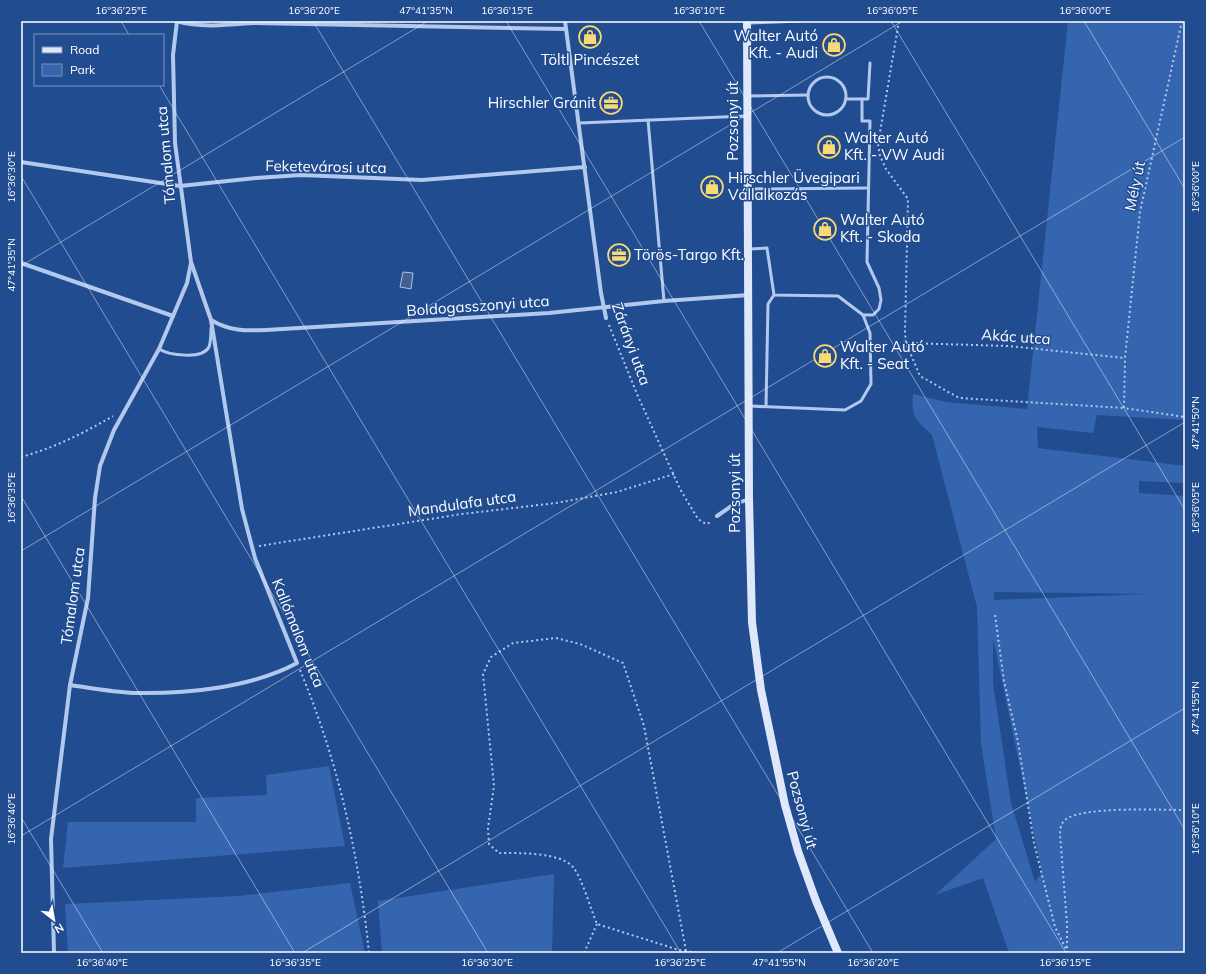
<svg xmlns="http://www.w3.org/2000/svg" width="1206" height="974" font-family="Mulish,sans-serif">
<rect width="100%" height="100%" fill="#214c90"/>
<!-- green -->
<g fill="#3565ae" fill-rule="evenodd">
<path d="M1068,21h117v399l-88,-5 -4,18 -56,-6 1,21 147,18v17l-46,-2v12l46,3v457h-176l-26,-75 -48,17 61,-56 -15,-95 -4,-137 -45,-172c-16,-16 -21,-16 -19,-41l33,8 81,7zM994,592l153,2 -153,6zM993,638l49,234 -7,10 -24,-79 -18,-120z"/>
<polygon points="329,766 345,846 63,868 68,822 196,822 196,798 267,795 266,775"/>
<polygon points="554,874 552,953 382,953 378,901"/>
<polygon points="350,883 365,953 68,953 65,904 239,896"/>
</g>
<!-- water -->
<polygon fill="#426192" stroke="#a6c4ee" points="403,272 413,273 411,289 400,287"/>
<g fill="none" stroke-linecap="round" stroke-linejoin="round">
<!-- path -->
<g stroke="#b2c9ed" stroke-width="2" stroke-dasharray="2 3" stroke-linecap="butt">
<polyline points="899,21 878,144 880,156 886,169 908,199 905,332 906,343 920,376 959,398 1124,408"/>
<polyline points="1182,21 1140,212 1125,358 1124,408 1185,417"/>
<polyline points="609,325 637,394 680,489 698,519 706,524 712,522"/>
<polyline points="906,343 1008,346 1125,358"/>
<path d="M21,457c33,-9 63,-24 92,-41"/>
<polyline points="259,546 462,514 556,503 617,492 674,474"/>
<polyline points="995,615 1004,681 1018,742 1034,843 1055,927 1066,949"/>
<path d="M300,670c38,91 59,185 69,283"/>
<path d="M686,951l-42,-225 -21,-63 -43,-19 -24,-6 -43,5 -22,14 -8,17 11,112 -6,42 1,16 10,9c19,0 61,-1 74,14 9,11 18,43 24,57l82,26 19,3"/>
<polyline points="584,953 597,924"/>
<path d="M1067,953v-29l-7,-90c0,-5 1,-11 5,-14 15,-14 97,-10 120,-10"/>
</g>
<!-- lane -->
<g stroke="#b2c9ed" stroke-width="3">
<polyline points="748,23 801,21"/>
<circle cx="827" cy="96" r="19"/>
<polyline points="748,96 808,95"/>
<polyline points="846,99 868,99 870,63"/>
<polyline points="648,120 664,301"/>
<polyline points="580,123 746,116"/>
<polyline points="748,189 868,188"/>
<polyline points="748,199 782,196"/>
<polyline points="750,249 767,248 774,295 838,296 863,315 873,315 879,309 881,300 879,288 867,262 870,121 862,121 862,99"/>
<path d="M159,349c10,6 43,11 50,-2 2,-6 2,-13 2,-19"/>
<polyline points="749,406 845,410 861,401 871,384 870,333 863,315"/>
<polyline points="766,406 768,304 774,295"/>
</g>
<!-- street -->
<g stroke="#b2c9ed" stroke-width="4">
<path d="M176,21c26,7 51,4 77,2l312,6"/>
<polyline points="565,21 601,293 606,318"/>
<polyline points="21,162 180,186 256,178 301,175 422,180 585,167"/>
<polyline points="21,263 173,316"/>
<path d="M211,320c18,11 35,11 55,10l283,-17 115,-12 85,-6"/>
<polyline points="717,516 733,505 749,499"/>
<path d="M70,685c21,3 42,7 64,8 52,1 117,-5 163,-30l-42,-105 -13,-49 -31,-189 -20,-58 -16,-119 -2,-88 4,-34"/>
<polyline points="54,953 51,839 70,685 88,598 95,498 100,466 114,430 159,349 187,283 191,263"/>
</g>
<!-- secondary -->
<polyline stroke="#dee8fa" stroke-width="8" points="747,21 749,499 752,622 761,690 785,805 798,851 816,901 838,953"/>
</g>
<!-- ticks -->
<path fill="none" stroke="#fff" stroke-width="1" stroke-opacity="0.45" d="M121,21l8,14M313,21l560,932M506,21l560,932M699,21l486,809M891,21l294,489M1084,21l101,168M159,85l522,868M21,176l467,777M21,266l407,-245M21,496l274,457M21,551l882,-530M21,817l82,136M21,836l1164,-699M302,953l883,-531M777,953l408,-245"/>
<!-- icons -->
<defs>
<g id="shop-ring" transform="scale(1.15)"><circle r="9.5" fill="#214c90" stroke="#f9d973" stroke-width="1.5"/><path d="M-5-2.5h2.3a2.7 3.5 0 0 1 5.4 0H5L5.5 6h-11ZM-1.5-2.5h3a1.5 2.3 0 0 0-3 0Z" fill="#f9d973"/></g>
<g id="office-ring" transform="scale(1.15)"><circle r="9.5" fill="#214c90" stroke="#f9d973" stroke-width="1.5"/><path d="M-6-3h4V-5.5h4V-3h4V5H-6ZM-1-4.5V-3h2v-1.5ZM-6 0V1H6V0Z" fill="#f9d973"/></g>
</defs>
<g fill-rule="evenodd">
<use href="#shop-ring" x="590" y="37"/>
<use href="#shop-ring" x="834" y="45"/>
<use href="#office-ring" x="611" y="103"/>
<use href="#shop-ring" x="829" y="147"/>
<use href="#shop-ring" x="712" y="187"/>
<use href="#shop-ring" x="825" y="229"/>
<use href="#office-ring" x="619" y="255"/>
<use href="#shop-ring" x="825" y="356"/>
</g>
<g text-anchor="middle" stroke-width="3" stroke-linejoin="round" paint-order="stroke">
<!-- poi labels -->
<g font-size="15" fill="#fff" stroke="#214c90" text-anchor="start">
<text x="818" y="41" text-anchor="end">Walter Autó<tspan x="818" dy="17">Kft. - Audi</tspan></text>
<text x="590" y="65" text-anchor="middle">Töltl Pincészet</text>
<text x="596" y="108" text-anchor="end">Hirschler Gránit</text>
<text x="844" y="143">Walter Autó<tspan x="844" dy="17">Kft. - VW Audi</tspan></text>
<text x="728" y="183">Hirschler Üvegipari<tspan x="728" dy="17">Vállalkozás</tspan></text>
<text x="840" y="225">Walter Autó<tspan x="840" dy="17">Kft. - Skoda</tspan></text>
<text x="634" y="260">Törös-Targo Kft.</text>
<text x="840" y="352">Walter Autó<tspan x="840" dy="17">Kft. - Seat</tspan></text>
</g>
<!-- street labels -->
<g font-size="15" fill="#fff" stroke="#214c90">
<text transform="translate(733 121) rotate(-90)" y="5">Pozsonyi út</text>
<text transform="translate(166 155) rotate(-95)" y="5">Tómalom utca</text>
<text transform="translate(326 167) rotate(1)" y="5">Feketevárosi utca</text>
<text transform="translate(1135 186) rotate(-78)" y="5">Mély út</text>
<text transform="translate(478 306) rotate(-4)" y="5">Boldogasszonyi utca</text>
<text transform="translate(1016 337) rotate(4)" y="5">Akác utca</text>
<text transform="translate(631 344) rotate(70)" y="5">Zárányi utca</text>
<text transform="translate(735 493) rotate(-90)" y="5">Pozsonyi út</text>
<text transform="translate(462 504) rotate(-8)" y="5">Mandulafa utca</text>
<text transform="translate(73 596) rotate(-82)" y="5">Tómalom utca</text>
<text transform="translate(298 633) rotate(68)" y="5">Kallómalom utca</text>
<text transform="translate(802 810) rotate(75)" y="5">Pozsonyi út</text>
</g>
</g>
<!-- border -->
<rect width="1206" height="974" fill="none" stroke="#214c90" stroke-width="44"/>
<!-- legend -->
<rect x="34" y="34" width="130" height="52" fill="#214c90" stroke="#7a94bc"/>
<rect x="42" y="47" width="20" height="6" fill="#dee8fa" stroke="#7a94bc"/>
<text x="70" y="54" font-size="12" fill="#ffffff">Road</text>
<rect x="42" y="64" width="20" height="12" fill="#3565ae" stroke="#7a94bc"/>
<text x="70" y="74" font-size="12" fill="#ffffff">Park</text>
<!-- north arrow -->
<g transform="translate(54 920) rotate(149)" stroke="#214c90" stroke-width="3" paint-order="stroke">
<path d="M0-3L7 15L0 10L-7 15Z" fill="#ffffff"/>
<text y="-6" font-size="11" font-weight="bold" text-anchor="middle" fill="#ffffff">N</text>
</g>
<rect x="22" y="22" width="1162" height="930" fill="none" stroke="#fff" stroke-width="1.5"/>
<g font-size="10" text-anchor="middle" fill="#fff">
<text x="121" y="14">16°36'25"E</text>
<text x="314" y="14">16°36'20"E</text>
<text x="426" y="14">47°41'35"N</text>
<text x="507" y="14">16°36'15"E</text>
<text x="699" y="14">16°36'10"E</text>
<text x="892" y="14">16°36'05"E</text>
<text x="1085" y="14">16°36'00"E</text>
<text transform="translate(11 177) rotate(-90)" y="4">16°36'30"E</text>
<text transform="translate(1195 187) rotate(-90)" y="4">16°36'00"E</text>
<text transform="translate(11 265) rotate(-90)" y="4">47°41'35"N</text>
<text transform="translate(1195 423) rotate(-90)" y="4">47°41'50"N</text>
<text transform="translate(11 498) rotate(-90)" y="4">16°36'35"E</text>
<text transform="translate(1195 508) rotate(-90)" y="4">16°36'05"E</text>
<text transform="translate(1195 708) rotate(-90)" y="4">47°41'55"N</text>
<text transform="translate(11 819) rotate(-90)" y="4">16°36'40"E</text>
<text transform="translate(1195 829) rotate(-90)" y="4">16°36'10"E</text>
<text x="102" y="966">16°36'40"E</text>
<text x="295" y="966">16°36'35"E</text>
<text x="487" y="966">16°36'30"E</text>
<text x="680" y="966">16°36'25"E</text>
<text x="779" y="966">47°41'55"N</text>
<text x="873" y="966">16°36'20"E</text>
<text x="1065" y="966">16°36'15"E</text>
</g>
</svg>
